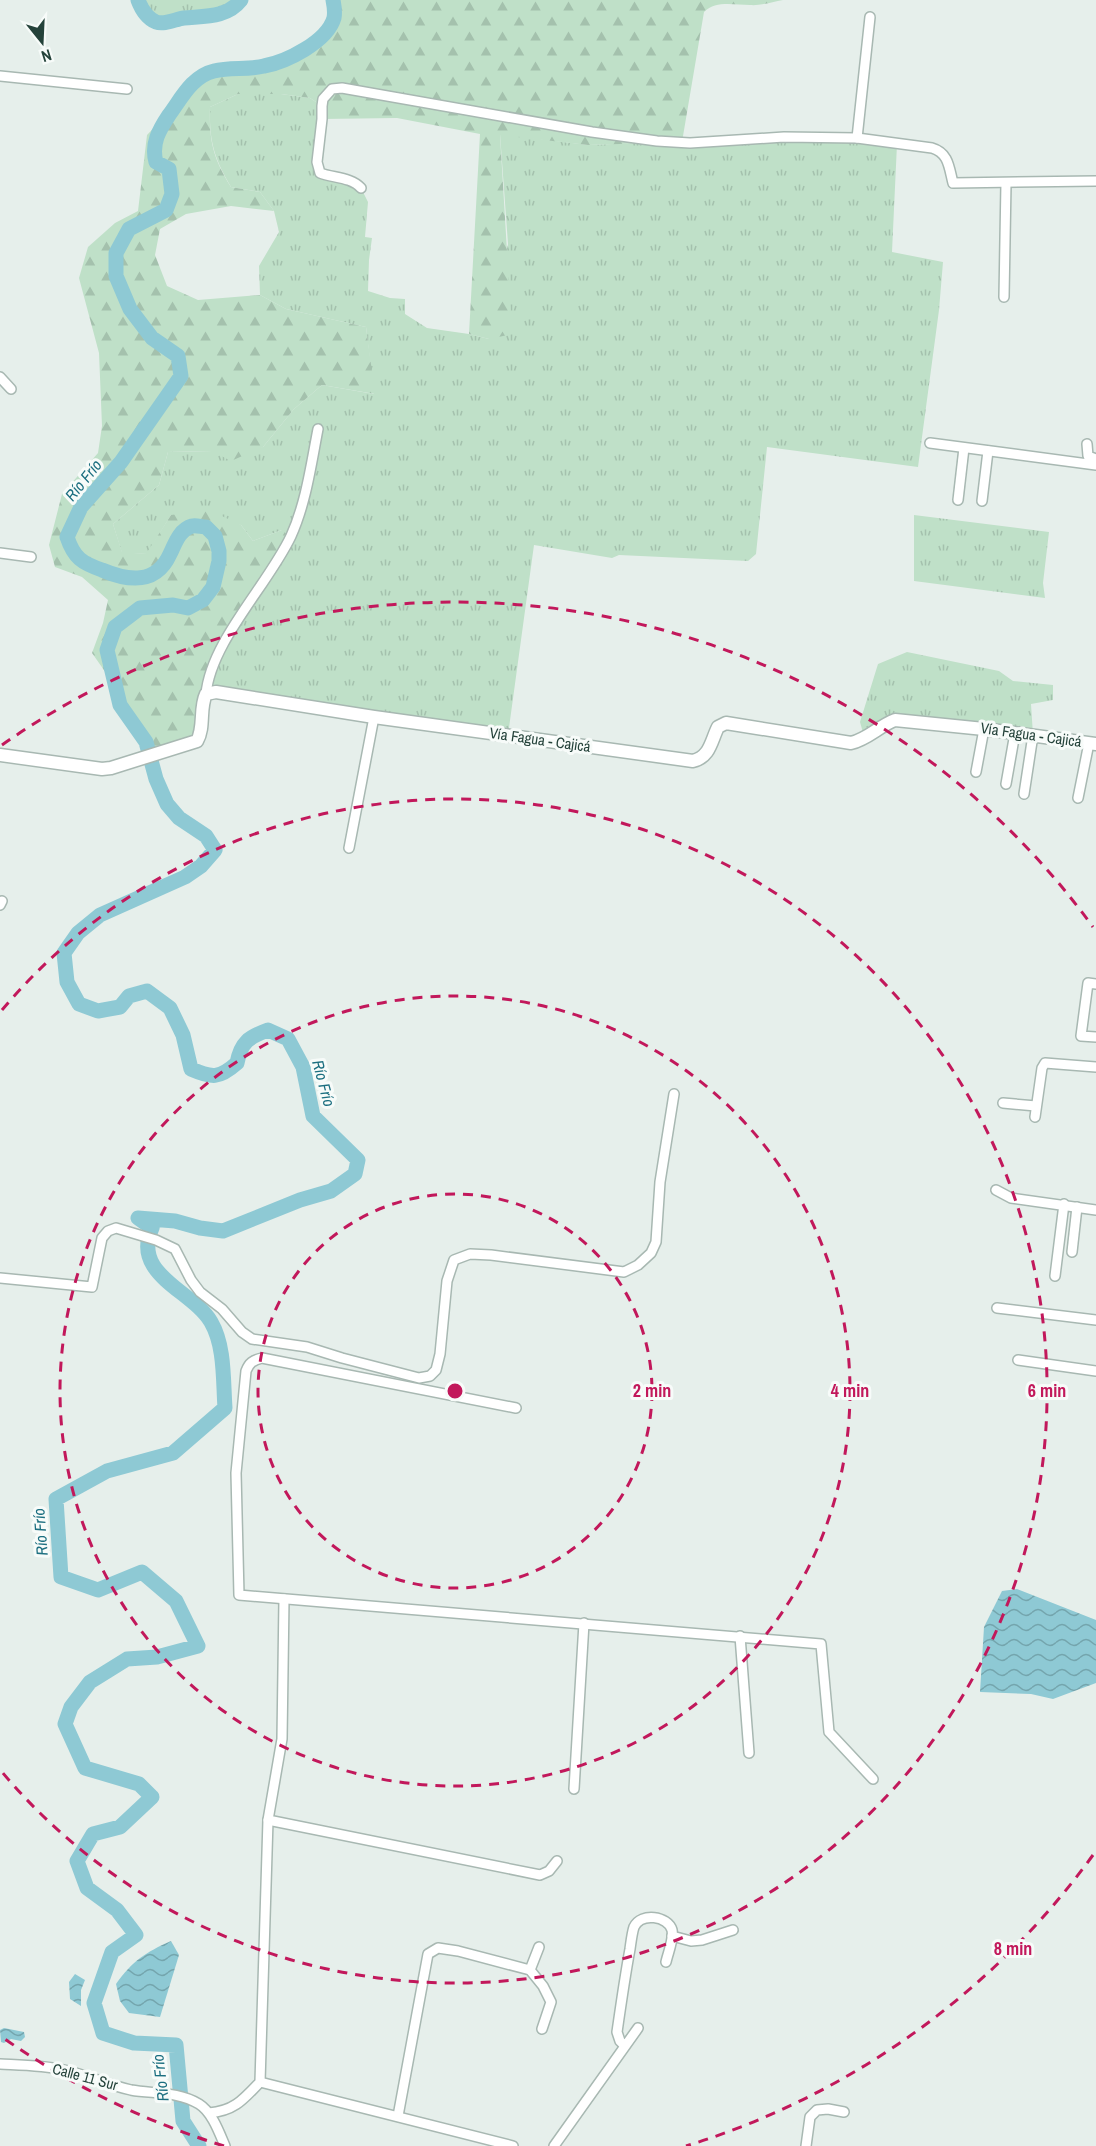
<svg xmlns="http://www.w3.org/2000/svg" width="1096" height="2146" font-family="'Archivo Narrow',sans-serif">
<defs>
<pattern id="grass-tufts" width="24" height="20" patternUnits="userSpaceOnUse" patternTransform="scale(1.5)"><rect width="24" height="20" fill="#bfe0c8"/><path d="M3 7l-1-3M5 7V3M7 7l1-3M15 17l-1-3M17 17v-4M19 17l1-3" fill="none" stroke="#a4c1ad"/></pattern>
<pattern id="forest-firs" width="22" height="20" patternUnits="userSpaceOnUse" patternTransform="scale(1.5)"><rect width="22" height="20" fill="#bfe0c8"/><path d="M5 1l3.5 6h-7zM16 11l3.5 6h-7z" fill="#a4c1ad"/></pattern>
<pattern id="water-waves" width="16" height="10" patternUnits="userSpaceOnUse" patternTransform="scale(1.5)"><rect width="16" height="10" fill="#8ec9d4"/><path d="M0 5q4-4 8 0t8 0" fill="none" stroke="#74a5ad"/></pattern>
</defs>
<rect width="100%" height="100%" fill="#e6efeb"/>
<!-- grass -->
<g fill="url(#grass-tufts)">
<path d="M138,0h103c-14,18 -37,16 -57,18 -8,1 -20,7 -28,4 -9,-4 -15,-14 -18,-22z"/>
<path d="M238,94h43l29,4 12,8 -2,67 41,15 7,14 -3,35 7,1 -3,22 -1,31 22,7 15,1v15l22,14 42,6 20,5 19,-95 -8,-110 88,11 196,-8 113,7 -5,108 51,10 -4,48 -21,157 -151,-20 -11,107 -8,7 -129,-6 -7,3 -78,-13 -26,190 -292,-43 -9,-8 75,-154 -29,11 -12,-16 -70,-10 -24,39 -25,-1 -9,-29 46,-39 9,-33 44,-1 51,-4 31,-38 28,-24 52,9 -8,-67 -80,-18 -26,-14 -1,-29 20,-34 -5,-21 -14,-19 -29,-5c-17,-29 -22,-46 -21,-80z"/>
<polygon points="914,515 1049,532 1043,583 1045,598 914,581"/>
<polygon points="907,652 999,671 1013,681 1053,685 1053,700 1031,704 1033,735 895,720 865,740 860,722 878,664"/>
</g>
<!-- forest -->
<path fill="url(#forest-firs)" d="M333,0h450c-11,2 -23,6 -33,5 -16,0 -34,-5 -46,7l-22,130 -94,3 -88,-10 12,199 -23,5 -20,-5 11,-200 -83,-16 -75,1v-13l-12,-8 -29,-4h-43l-28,13c-1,34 3,51 21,80l29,5 14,19 -43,-5 -45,8 -26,15 -5,26 12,31 31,14 62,-5 26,14 80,18 9,67 -53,-9 -28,24 -31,38 -32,14 -19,-10 -44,1 -9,33 -46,39 9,28 24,2 25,-39 38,-5 32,15 12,16 29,-11 8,7 -70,115 -20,83 -52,15 -7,-18 -21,-27 -6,-27 -8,-5 -14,-20 11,-30 5,-23 -26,-23 -27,-10 -6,-22 13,-51 36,-41 4,-27 -3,-73 -20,-75 9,-31 27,-24 23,-12 9,-76 31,-33 16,-21 19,-10 50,-4 22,-6 20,-12 20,-17 9,-14z"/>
<!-- water -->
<g fill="url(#water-waves)">
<polygon points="1017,1589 1096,1620 1096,1683 1053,1699 1031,1694 980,1692 984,1627 1002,1591"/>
<path d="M171,1941l8,14 -19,62 -31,-4 -9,-12 -4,-17c16,-23 30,-32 55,-43z"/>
<polygon points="75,1974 85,1980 81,1990 81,2006 70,1999 69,1982"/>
<polygon points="4,2028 24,2032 25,2037 21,2041 11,2039 4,2043 1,2042 0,2030"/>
</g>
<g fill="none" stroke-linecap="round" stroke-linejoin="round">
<!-- river -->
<g stroke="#8ec9d4" stroke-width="15">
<path d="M138,0c3,8 9,18 18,22 8,3 20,-3 28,-4 21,-2 43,0 57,-18"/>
<path d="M199,2146l-16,-25 -7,-76 -42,-2 -31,-10 -9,-30 18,-51 24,-17 -19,-25 -30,-22 -10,-27 16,-27 27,-7 32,-30 -13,-13 -54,-16 -20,-44 6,-17 19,-25 37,-23 30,-2 41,-11 -22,-45 -34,-29 -44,18 -37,-13 -5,-78 51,-28 66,-18 52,-45c-2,-28 0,-62 -14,-86 -19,-32 -80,-47 -59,-94l-14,-10 37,3 25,7 23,3 77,-31 31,-9 24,-17 3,-14 -45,-44 -10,-49 -15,-28 -20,-9c-19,7 -27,12 -31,33 -18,16 -25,15 -46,6l-8,-34 -13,-27 -23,-17 -18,5 -9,11 -22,4 -19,-7 -12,-22 -3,-29 14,-20 22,-18 85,-38 16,-11 14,-16 -9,-14 -27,-18 -12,-14 -11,-25 -10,-37 -26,-37 -13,-55 8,-23 25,-19 33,-3 15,3 15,-8 10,-13 6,-26v-10l-4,-15 -9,-9c-4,0 -10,-2 -14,-1 -13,4 -17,18 -22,28 -14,31 -42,27 -68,16 -20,-7 -28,-12 -35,-33l14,-30 40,-45 60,-86 -3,-20 -26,-18 -22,-29 -14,-33v-23l13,-24 37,-19 6,-16 -3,-25 -13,-7c-5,-18 3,-32 13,-47 12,-16 23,-39 45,-44 16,-4 34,-1 50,-5 22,-4 63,-24 70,-48 1,-5 0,-13 -1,-18"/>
</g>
<!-- minor casing -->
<g stroke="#a8b8b2" stroke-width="12">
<g id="minor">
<polyline points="0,76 127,89"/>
<polyline points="857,138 870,17"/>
<path d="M361,188c-10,-11 -28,-10 -41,-15l-3,-11 5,-43v-13l1,-7 9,-10 10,-1 250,44 65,9 33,2 94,-6 73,1 75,10c17,5 17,20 21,35l143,-2"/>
<polyline points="1004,297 1006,183"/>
<polyline points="0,377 11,389"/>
<polyline points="930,443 1096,465"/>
<polyline points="1087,444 1088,456 1096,459"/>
<polyline points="958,500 964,448"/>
<polyline points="982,501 988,451"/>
<polyline points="0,553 31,557"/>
<path d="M206,694c5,-53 62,-109 85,-158 15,-33 20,-71 27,-107"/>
<polyline points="976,772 984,729"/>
<polyline points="1006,784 1015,733"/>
<polyline points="1024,794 1033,735"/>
<polyline points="1078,798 1089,743"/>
<polyline points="349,848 374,717"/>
<polyline points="0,905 2,901"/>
<polyline points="1096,984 1088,983 1081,1036 1096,1037"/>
<polyline points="1003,1103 1036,1106"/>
<polyline points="1035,1117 1042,1068 1045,1063 1096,1067"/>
<polyline points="996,1190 1011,1198 1096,1210"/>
<polyline points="1072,1252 1077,1207"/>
<polyline points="1055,1276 1064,1204"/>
<polyline points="0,1278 92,1287 102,1238 108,1231 116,1228 156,1240 175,1249 191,1280 200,1292 222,1309 242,1332 252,1339 307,1347 342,1358 419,1378 430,1376 436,1370 440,1354 447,1281 454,1260 470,1254 491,1255 624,1272 638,1265 651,1253 656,1242 660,1182 674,1094"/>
<polyline points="997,1308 1096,1320"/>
<polyline points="1018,1360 1096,1371"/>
<path d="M516,1408l-254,-50c-9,2 -13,5 -16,13l-10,102 3,122 582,49 8,88 44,47"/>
<polyline points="284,1599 282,1739 268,1820 540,1875 549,1871 557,1861"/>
<polyline points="740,1636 749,1753"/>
<polyline points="574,1789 584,1623"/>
<polyline points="672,1936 691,1941 702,1940 733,1930"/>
<polyline points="530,1970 539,1947"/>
<path d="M624,2045l-4,-4 -3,-9c4,-28 8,-56 13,-83 1,-7 2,-16 4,-22 7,-15 34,-11 38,3 2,9 -4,23 -6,32"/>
<path d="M0,2064c22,1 43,1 64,6 23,5 44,15 67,20 22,4 47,1 68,14 13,8 20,28 26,42"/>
<polyline points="260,2082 513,2146"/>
<path d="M209,2113c25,-2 34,-13 51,-31l8,-262"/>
<polyline points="398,2116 428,1954 438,1948 458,1951 530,1970 543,1986 551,2002 542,2029"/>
<polyline points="554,2146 638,2028"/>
<polyline points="806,2146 810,2117 817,2110 828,2109 844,2112"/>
</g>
</g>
<!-- tertiary casing -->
<g stroke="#a8b8b2" stroke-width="15">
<path id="tertiary" d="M0,755l102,14 9,-1 86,-27c8,-14 2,-32 9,-47l10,-2 158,25 319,44c17,-4 18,-20 25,-34l8,-4 125,20c17,-4 28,-17 44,-23l89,9 112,15"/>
</g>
<!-- minor -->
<use href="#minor" stroke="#fff" stroke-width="9"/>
<!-- tertiary -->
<use href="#tertiary" stroke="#fff" stroke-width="12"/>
</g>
<!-- distance rings -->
<g fill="none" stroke="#c2185b" stroke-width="3" stroke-dasharray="10 8">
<circle cx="455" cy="1391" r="197"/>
<circle cx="455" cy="1391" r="395"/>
<path d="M2 1010A592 592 0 1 1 2 1772"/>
<path d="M1093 1855A789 789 0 0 1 686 2146M224 2146A789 789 0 0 1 2 2037M2 745A789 789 0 0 1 1093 927"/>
</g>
<g text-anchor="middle" stroke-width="6" stroke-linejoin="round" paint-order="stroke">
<!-- street labels -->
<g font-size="15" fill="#24423a" stroke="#f7fbf9">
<text transform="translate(1031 735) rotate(8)" y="5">Vía Fagua - Cajicá</text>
<text transform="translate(540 740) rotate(8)" y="5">Vía Fagua - Cajicá</text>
<text transform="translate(85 2077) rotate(15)" y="5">Calle 11 Sur</text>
</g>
<!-- water labels -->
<g font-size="16" font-style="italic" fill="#1c6f80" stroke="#f7fbf9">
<text transform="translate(83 480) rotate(-51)" y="6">Río Frío</text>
<text transform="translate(324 1083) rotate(75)" y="6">Río Frío</text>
<text transform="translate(40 1532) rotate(-94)" y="6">Río Frío</text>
<text transform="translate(160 2078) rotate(-97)" y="6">Río Frío</text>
</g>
</g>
<circle cx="455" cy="1391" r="9" fill="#c2185b" stroke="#f7fbf9" stroke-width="3"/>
<g font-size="18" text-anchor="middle" font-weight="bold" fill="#c2185b" stroke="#f7fbf9" stroke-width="6" stroke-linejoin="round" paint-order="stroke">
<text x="652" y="1397">2 min</text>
<text x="850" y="1397">4 min</text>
<text x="1047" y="1397">6 min</text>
<text x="1013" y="1955">8 min</text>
</g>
<!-- north arrow -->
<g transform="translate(42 42) rotate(162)" stroke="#f7fbf9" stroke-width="4.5" paint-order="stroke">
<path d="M0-4.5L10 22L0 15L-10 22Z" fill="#24423a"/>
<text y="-9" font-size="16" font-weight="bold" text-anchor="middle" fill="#24423a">N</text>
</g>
</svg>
